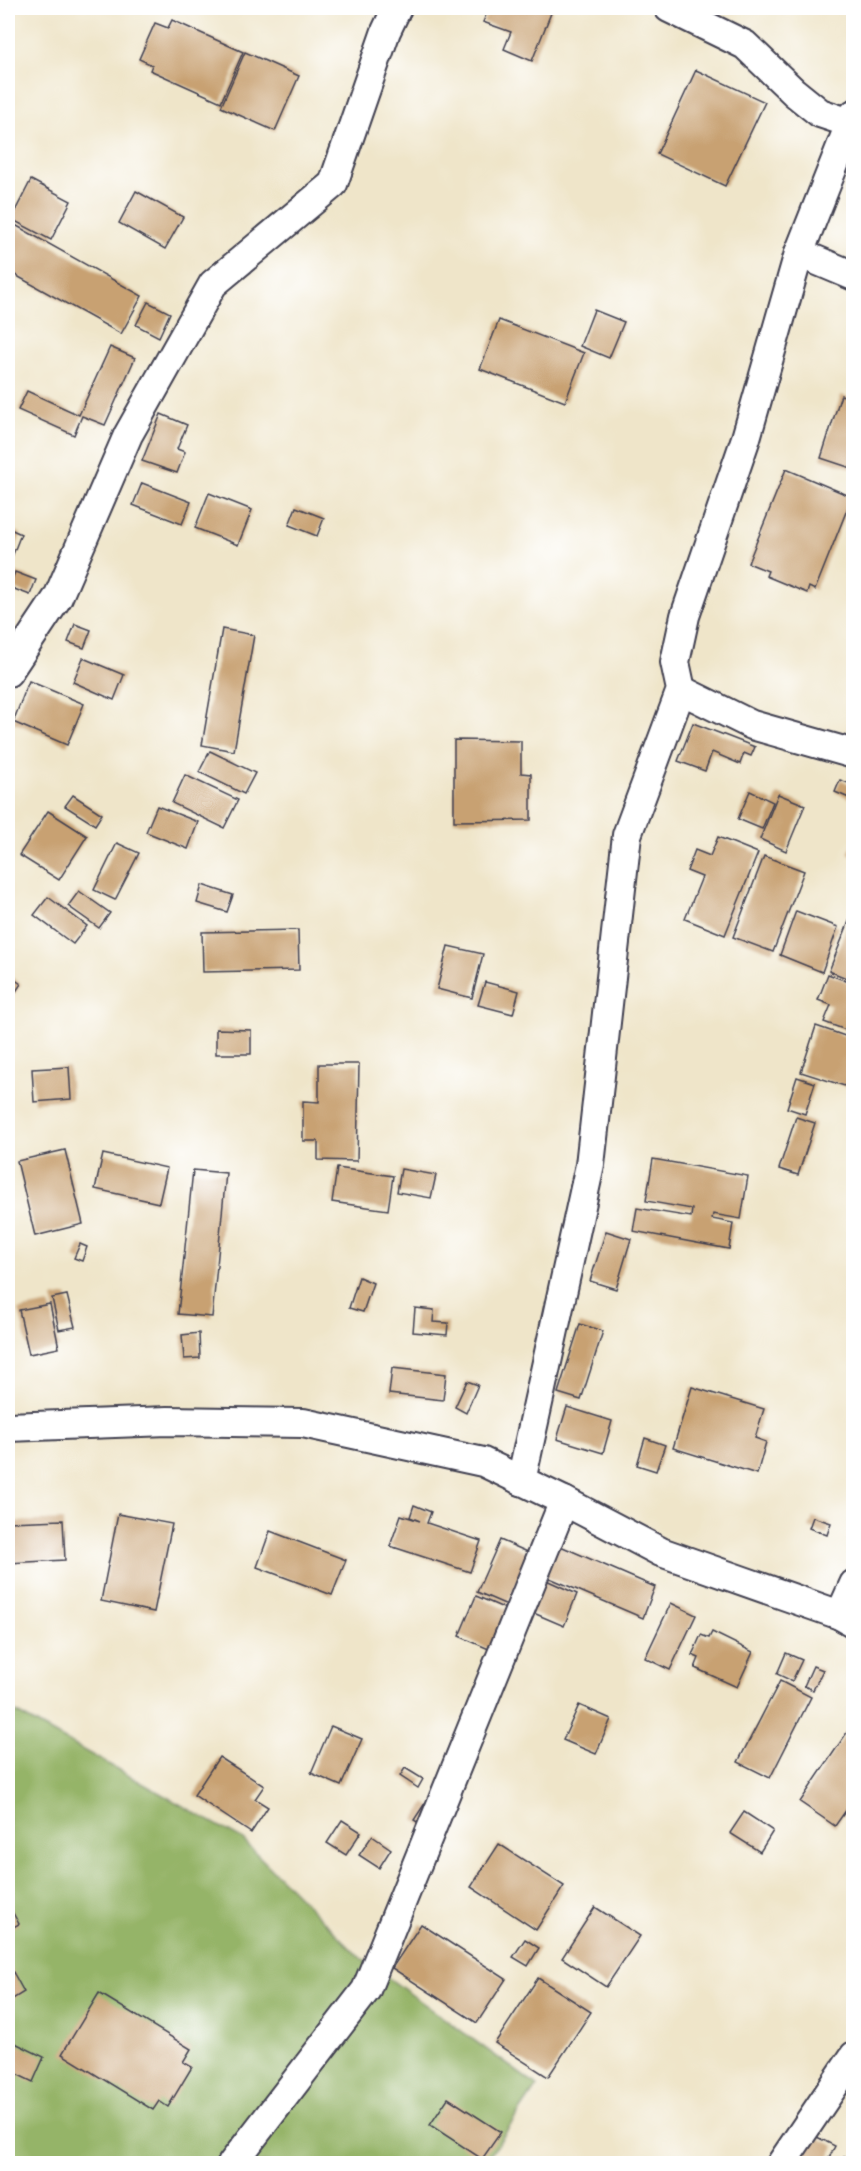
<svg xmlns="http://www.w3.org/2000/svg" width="861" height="2171" font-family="'Sorts Mill Goudy',serif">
<rect width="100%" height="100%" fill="#fff"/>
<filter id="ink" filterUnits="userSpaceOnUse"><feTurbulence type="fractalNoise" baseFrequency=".0167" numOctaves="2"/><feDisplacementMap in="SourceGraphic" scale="12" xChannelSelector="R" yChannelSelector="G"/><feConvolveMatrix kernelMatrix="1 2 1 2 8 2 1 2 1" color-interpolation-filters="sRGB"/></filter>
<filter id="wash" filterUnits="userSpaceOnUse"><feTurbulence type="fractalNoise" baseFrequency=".008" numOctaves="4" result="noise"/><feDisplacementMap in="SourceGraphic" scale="24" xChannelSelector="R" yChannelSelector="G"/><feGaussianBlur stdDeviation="1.35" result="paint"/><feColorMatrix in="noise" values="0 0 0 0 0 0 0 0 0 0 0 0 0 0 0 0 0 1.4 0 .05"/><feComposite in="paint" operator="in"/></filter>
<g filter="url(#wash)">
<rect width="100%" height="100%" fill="#efe5c9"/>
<!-- forest -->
<polygon fill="#95b467" stroke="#5c6b51" stroke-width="1.5" points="8,1708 242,1839 357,1955 537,2086 485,2163 8,2163"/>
<g id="blocks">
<!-- building -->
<g fill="#c8a172">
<polygon points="489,8 553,8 532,61 504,49 511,32 483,22"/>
<polygon points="172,20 243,52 221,102 150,70 152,65 139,59 155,23 168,28"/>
<polygon points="245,52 299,76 275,131 221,107"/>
<polygon points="696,70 765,102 725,186 657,154"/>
<polygon points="31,180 71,201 51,240 11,219"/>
<polygon points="136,191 183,217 165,249 119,223"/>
<polygon points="8,221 142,296 121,334 8,271"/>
<polygon points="148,302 170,313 159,337 136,325"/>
<polygon points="594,310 624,322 609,358 580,346"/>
<polygon points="499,320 584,353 565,402 480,369"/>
<polygon points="110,347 135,358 105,425 82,416 74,435 18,410 27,391 79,415"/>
<polygon points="841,395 854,399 854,469 821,458"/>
<polygon points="161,414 187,425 177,449 185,452 177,473 142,461"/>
<polygon points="786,469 852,497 815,590 809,587 807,593 766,576 768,571 748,563"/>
<polygon points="142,483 191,502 182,524 133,505"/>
<polygon points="209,493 252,510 238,545 195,528"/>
<polygon points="296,507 324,518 317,536 289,525"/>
<polygon points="8,528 21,534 10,562 8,561"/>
<polygon points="15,572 36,580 30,595 9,587"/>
<polygon points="75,624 91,630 84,648 68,642"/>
<polygon points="222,629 254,635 234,751 202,745"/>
<polygon points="83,658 124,675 114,700 73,682"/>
<polygon points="29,681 84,704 67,745 13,722"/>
<polygon points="693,723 755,747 751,756 744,753 740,764 712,752 705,771 678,761"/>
<polygon points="454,740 521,741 521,773 531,774 531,820 454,821"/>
<polygon points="210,751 255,773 244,794 199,772"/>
<polygon points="185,775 238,800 224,828 172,803"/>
<polygon points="840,780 854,785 854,800 835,792"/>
<polygon points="750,791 773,802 762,829 738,819"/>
<polygon points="778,794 805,805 786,851 760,839"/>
<polygon points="73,795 102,814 95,825 65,806"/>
<polygon points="157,806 198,822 188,849 146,832"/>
<polygon points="48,811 87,836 59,880 19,855"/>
<polygon points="718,837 758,853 725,935 685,919 702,877 687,871 695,850 710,856"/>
<polygon points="854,841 854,856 848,854"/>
<polygon points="117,843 139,853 115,900 94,890"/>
<polygon points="764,856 804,871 773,952 733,937"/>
<polygon points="202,885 233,895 227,912 197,903"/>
<polygon points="79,891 110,913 99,928 68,906"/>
<polygon points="48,897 87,926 73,944 34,915"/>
<polygon points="854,909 854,981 829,971"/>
<polygon points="796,911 838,927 822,972 780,955"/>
<polygon points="298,930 299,970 203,972 202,932"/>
<polygon points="448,946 483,954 472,998 437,989"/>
<polygon points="828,974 854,984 854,1033 824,1022 831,1005 818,1000"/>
<polygon points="8,975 21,984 10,1000 8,998"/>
<polygon points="485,982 519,991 513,1014 478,1005"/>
<polygon points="816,1026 854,1039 854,1089 801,1072"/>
<polygon points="216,1029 251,1030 251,1054 216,1054"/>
<polygon points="319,1064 359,1064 357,1161 318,1160 318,1141 303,1141 303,1101 319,1102"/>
<polygon points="69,1067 71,1099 34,1102 32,1069"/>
<polygon points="797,1077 815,1083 805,1114 787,1108"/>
<polygon points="796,1117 815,1123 798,1175 779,1169"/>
<polygon points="65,1150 83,1224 35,1236 17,1161"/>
<polygon points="103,1154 167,1168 159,1203 95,1189"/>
<polygon points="653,1159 748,1176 741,1219 713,1214 712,1219 733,1223 729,1249 633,1231 637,1208 691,1217 692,1209 646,1201"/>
<polygon points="337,1168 393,1176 388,1210 332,1202"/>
<polygon points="401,1169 436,1175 431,1198 397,1192"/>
<polygon points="193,1170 226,1173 212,1317 178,1314"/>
<polygon points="606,1231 631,1239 616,1289 590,1281"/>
<polygon points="80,1244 87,1247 82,1261 74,1258"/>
<polygon points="359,1277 373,1283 363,1312 349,1308"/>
<polygon points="67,1295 75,1327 59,1330 52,1298"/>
<polygon points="50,1304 59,1348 29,1354 19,1310"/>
<polygon points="415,1308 434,1310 433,1322 448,1323 447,1335 413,1332"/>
<polygon points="580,1324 603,1331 581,1400 558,1393"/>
<polygon points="199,1333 200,1358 184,1359 182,1335"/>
<polygon points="392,1368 446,1374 443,1400 389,1394"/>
<polygon points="467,1381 478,1385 466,1413 455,1407"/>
<polygon points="692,1387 764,1409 755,1438 766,1442 757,1474 673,1448"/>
<polygon points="567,1407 612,1421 603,1453 557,1439"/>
<polygon points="645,1438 665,1445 656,1471 637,1465"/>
<polygon points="414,1505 431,1512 427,1523 481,1541 470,1572 390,1546 401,1515 420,1521 410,1517"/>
<polygon points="118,1514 172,1524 154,1612 101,1601"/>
<polygon points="813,1517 831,1523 827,1535 809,1528"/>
<polygon points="63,1520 65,1560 8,1563 8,1522"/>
<polygon points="270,1531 346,1560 332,1595 257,1567"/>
<polygon points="500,1540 530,1553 507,1605 477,1592"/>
<polygon points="558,1545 655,1587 643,1618 545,1576"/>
<polygon points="544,1579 577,1594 564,1626 529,1611"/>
<polygon points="476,1596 508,1610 491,1650 459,1636"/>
<polygon points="671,1603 696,1615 670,1670 645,1658"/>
<polygon points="712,1632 753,1652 737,1687 695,1668 699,1658 692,1655 701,1635 709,1638"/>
<polygon points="786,1653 802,1660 792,1681 777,1674"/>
<polygon points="813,1666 823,1670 813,1690 804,1686"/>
<polygon points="780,1681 811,1697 770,1778 738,1762"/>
<polygon points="579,1705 611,1719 596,1754 563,1740"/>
<polygon points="854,1722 854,1799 835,1826 800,1802"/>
<polygon points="331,1726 362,1739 341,1786 311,1773"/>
<polygon points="219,1757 264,1786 255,1799 268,1807 251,1833 194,1795"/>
<polygon points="405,1768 423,1779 418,1788 400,1776"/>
<polygon points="425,1803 443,1815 433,1832 414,1820"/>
<polygon points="744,1812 773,1831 760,1852 730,1833"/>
<polygon points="342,1820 361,1832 346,1855 327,1843"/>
<polygon points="372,1836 391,1849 379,1868 359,1855"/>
<polygon points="499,1844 564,1886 536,1930 471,1887"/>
<polygon points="8,1904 19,1924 8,1930"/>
<polygon points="595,1907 640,1936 606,1987 562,1958"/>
<polygon points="421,1924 506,1979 477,2023 392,1968"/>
<polygon points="525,1939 539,1948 528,1966 513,1957"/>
<polygon points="8,1963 24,1992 8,2002"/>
<polygon points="538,1978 591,2012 548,2077 495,2043"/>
<polygon points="99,1993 191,2049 183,2062 192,2067 168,2107 159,2101 153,2110 62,2054"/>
<polygon points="11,2041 44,2057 33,2082 8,2070 8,2050"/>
<polygon points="448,2098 501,2132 482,2159 430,2125"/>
<polygon points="813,2135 835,2146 826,2164 798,2164"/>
<polygon points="844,2156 854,2161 854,2164 841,2164"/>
</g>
</g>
</g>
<g filter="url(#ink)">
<use href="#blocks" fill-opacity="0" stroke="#413f50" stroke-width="1.5"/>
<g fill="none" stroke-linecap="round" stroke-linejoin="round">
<!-- minor casing -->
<g stroke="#413f50" stroke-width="32">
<g id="minor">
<polyline points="669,8 745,45 794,92 820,113 850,123"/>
<polyline points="799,253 854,276"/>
<polyline points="8,672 58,597 128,435 213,284 333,184 386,31 397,8"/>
<polyline points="681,690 752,725 854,754"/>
<polyline points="8,1427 168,1421 303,1423 483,1462 564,1501 661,1552 840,1615 854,1623"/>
<polyline points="521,1481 590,1165 627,835 681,690 675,662 685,616 746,438 799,253 854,114"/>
<polyline points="840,1615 854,1584"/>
<polyline points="232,2164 366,1990 564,1501"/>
<polyline points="781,2164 854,2056"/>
</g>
</g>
<!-- minor -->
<use href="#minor" stroke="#fff" stroke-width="28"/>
</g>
</g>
<!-- margin -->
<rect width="861" height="2171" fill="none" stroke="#fff" stroke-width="30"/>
</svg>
